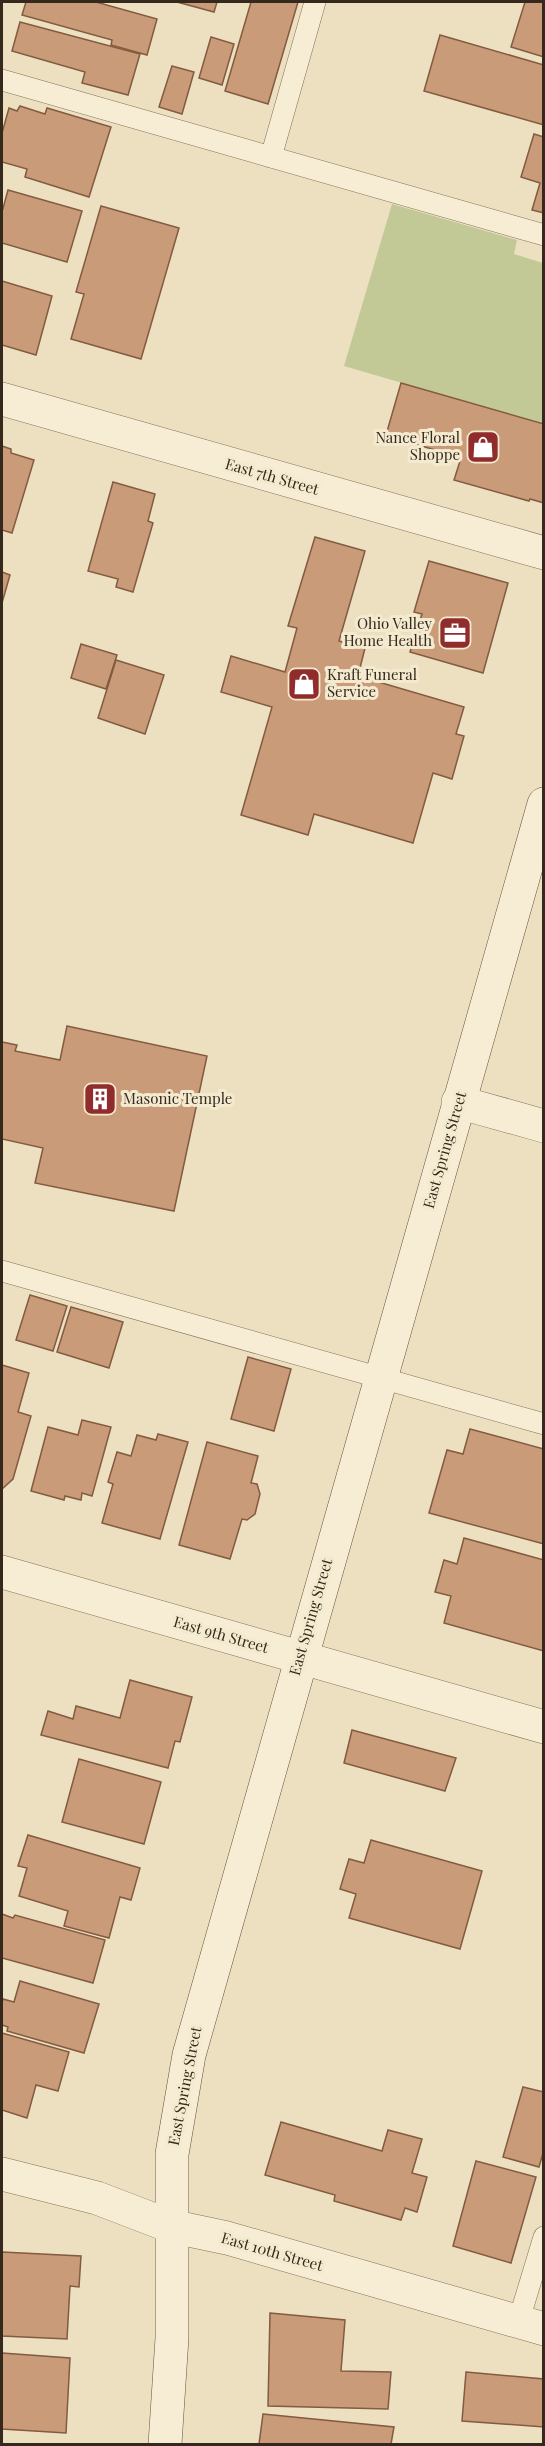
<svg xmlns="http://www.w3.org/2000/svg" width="545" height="2446" font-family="'Playfair Display',serif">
<rect width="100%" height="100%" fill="#ece0c1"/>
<!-- green -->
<polygon fill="#c3c996" points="392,204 517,240 514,254 543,263 543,424 344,366"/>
<!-- building -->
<g fill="#c99b78" stroke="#835b40" stroke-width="1.5">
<polygon points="26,2 96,2 157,19 147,55 111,45 112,40 22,15"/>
<polygon points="177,2 217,2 214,12"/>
<polygon points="251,2 298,2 268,104 225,91"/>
<polygon points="525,2 544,2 544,57 511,47"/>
<polygon points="20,22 140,54 128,95 82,83 85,72 12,51"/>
<polygon points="440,35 544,65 544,125 424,91"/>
<polygon points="211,37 234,44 222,85 199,78"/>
<polygon points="172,66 194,72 182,114 159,107"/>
<polygon points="20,106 45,114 47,108 111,127 89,197 25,177 27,169 2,162 2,133 9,108 17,111"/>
<polygon points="534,134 544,137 544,213 532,210 540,183 521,177"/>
<polygon points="8,190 82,211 67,262 2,243 2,212"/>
<polygon points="101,206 179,228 141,359 71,339 84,294 76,292"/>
<polygon points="2,281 52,296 36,355 2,345"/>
<polygon points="401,383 544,424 544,503 530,499 529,501 454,480 461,458 386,435"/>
<polygon points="2,446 11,449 11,453 34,460 12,533 2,530"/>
<polygon points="113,482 155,494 148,521 153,523 133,592 116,587 118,579 88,571"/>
<polygon points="315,537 365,551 339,641 365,648 358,676 464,707 456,734 464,736 452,779 433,773 413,843 314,814 308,835 241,815 272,707 221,692 231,656 285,672 297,628 288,626"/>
<polygon points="429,561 508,583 483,673 410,652 422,614 414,612"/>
<polygon points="2,572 10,575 2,603"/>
<polygon points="81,644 117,655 106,689 71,678"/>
<polygon points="116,660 164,675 145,734 98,718"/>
<polygon points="67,1026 207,1056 174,1211 35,1183 43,1148 2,1139 2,1042 17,1045 15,1051 60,1060"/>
<polygon points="30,1295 67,1306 53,1351 16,1340"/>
<polygon points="71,1307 123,1322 109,1368 57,1352"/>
<polygon points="248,1357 291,1369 274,1431 231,1419"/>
<polygon points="2,1365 29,1373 18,1412 31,1416 13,1479 2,1489"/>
<polygon points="82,1420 111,1427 92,1496 82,1493 81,1500 65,1496 64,1500 31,1491 48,1427 78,1435"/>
<polygon points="470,1429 544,1449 544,1544 429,1513 447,1450 463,1454"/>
<polygon points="158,1434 188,1442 160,1539 102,1523 113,1484 108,1482 117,1452 131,1456 137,1435 156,1440"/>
<polygon points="207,1442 258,1456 251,1483 257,1484 260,1494 255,1514 247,1520 242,1519 230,1559 179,1545"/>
<polygon points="464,1538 544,1560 544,1651 444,1623 451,1596 435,1592 444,1560 457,1564"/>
<polygon points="130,1680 192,1697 180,1742 175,1741 168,1768 41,1735 48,1711 73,1719 76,1706 120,1718"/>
<polygon points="352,1730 456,1758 445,1791 344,1763"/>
<polygon points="79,1759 161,1782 144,1844 62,1822"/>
<polygon points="28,1835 140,1868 131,1900 120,1897 109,1938 64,1926 68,1911 19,1896 27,1868 18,1866"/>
<polygon points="371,1840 482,1871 460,1949 349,1918 356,1894 340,1889 349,1859 364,1863"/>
<polygon points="2,1914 13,1918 15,1915 105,1940 93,1983 2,1958"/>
<polygon points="20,1981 99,2004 84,2053 7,2031 8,2027 2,2025 2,2003 3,1999 14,2002"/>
<polygon points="2,2033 69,2052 58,2091 36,2085 27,2118 2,2110"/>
<polygon points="523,2087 544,2092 544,2150 539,2167 503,2157"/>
<polygon points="281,2122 382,2151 388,2130 422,2139 412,2173 427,2177 417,2212 405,2208 401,2220 334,2201 335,2195 265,2175"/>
<polygon points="476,2161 536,2177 511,2263 453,2246"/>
<polygon points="2,2252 81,2256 79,2287 70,2286 67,2339 2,2336"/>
<polygon points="270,2313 345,2320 341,2371 391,2372 388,2409 268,2406"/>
<polygon points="2,2353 70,2358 66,2433 2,2429"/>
<polygon points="466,2372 544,2379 544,2427 462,2421"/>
<polygon points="263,2414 394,2427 391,2444 259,2444"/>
</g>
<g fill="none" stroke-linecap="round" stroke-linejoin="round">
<!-- service casing -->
<g stroke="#857159" stroke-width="22">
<g id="service">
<polyline points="2,80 544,235"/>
<polyline points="271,157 315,2"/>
<polyline points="2,1271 544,1424"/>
<polyline points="518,2323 544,2237"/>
</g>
</g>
<!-- minor casing -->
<g stroke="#857159" stroke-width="34">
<g id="minor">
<polyline points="2,399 544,553"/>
<polyline points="2,1572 544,1727"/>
<polyline points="2,2174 97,2198 170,2226 227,2238 544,2329"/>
</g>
</g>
<!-- tertiary casing -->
<g stroke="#857159" stroke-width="34">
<polyline id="tertiary" points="458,1102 544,1126"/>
</g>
<!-- secondary casing -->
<g stroke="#66523d" stroke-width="34">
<polyline id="secondary" points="165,2444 172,2338 172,2154 189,2055 544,804"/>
</g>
<!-- service -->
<use href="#service" stroke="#f7edd4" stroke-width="21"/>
<!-- minor -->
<use href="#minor" stroke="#f7edd4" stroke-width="33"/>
<!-- tertiary -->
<use href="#tertiary" stroke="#f7edd4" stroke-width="33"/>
<!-- secondary -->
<use href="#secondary" stroke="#f7edd4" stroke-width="33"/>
</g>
<!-- icons -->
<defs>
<g id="shop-square" transform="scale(1.725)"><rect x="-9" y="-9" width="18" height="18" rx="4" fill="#912c2c" stroke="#f4ead0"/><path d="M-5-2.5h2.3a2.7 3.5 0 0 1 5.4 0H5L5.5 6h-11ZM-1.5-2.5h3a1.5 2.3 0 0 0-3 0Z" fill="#fff"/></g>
<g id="office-square" transform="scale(1.725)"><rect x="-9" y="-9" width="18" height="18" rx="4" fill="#912c2c" stroke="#f4ead0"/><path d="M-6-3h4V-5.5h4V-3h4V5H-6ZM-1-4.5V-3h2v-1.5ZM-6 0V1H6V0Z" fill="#fff"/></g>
<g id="building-square" transform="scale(1.725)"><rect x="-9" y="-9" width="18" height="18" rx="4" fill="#912c2c" stroke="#f4ead0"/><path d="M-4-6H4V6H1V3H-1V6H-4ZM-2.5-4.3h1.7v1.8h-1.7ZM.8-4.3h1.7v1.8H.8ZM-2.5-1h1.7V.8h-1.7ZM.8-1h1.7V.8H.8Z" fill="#fff"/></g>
</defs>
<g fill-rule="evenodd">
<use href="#shop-square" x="483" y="447"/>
<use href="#office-square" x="455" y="633"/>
<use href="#shop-square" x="304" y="684"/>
<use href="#building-square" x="100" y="1099"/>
</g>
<g text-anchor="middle" stroke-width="6" stroke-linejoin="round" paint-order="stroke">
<!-- poi labels -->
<g font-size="15" fill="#35291d" stroke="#f4ead0" text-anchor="end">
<text x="460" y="443">Nance Floral<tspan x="460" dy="17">Shoppe</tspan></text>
<text x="432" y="629">Ohio Valley<tspan x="432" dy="17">Home Health</tspan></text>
<text x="327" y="680" text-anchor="start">Kraft Funeral<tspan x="327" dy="17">Service</tspan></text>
<text x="123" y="1104" text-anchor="start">Masonic Temple</text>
</g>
<!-- street labels -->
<g font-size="15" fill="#35291d" stroke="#f4ead0">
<text transform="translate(272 477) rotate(16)" y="5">East 7th Street</text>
<text transform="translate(445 1150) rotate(-74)" y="5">East Spring Street</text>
<text transform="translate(311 1617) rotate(-74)" y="5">East Spring Street</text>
<text transform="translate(221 1635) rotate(16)" y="5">East 9th Street</text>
<text transform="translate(185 2086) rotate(-79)" y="5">East Spring Street</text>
<text transform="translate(272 2252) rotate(16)" y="5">East 10th Street</text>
</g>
</g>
<!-- border -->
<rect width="545" height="2446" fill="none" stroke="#35291d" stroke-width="6"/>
</svg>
